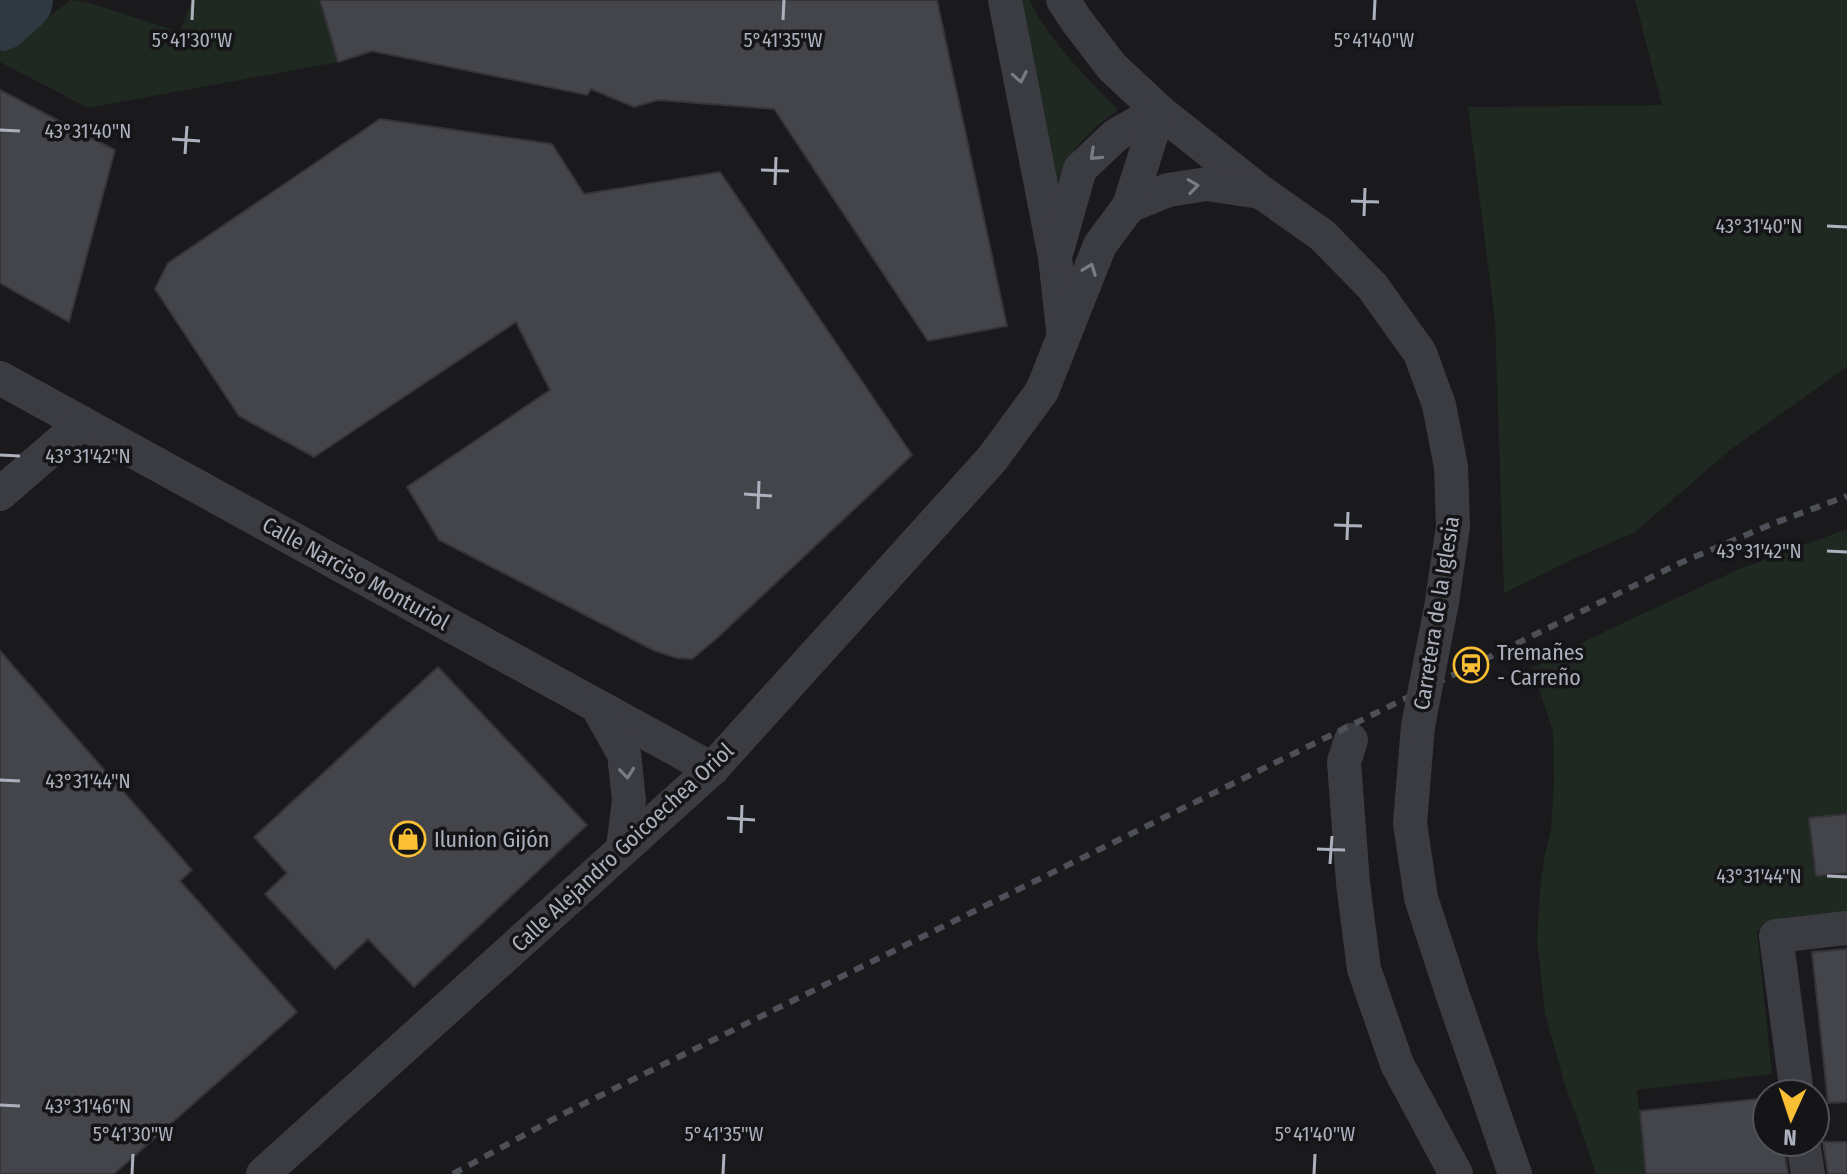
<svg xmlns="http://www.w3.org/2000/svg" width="1847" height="1174" font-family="'Fira Sans Condensed',sans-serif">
<rect width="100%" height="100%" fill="#1a1a1d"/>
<!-- green -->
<g fill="#1f2821">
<polygon points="71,0 90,3 180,32 192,0 320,0 338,62 88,108 0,62 0,53"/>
<path d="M1014,0h15c21,42 57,77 89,110 -27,19 -48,39 -60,70l-4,-2z"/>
<polygon points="1635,0 1847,0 1847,367 1730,450 1635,532 1582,555 1504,593 1495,321 1468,107 1662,105"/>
<polygon points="1847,529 1847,920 1757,930 1772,1074 1637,1090 1646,1174 1596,1174 1563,1078 1545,1014 1537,940 1540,890 1544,859 1551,829 1554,780 1553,731 1532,668 1608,630 1737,570"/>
</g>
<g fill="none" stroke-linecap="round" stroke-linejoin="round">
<!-- river -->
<polyline stroke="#2f3942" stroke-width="64" points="0,19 21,0"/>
</g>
<!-- building -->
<g fill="#44454a" stroke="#343439" stroke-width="2">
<polygon points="320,0 937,0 1007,326 928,341 774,109 658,100 634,107 591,89 587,95 372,51 338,62"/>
<polygon points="0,90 115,150 69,322 0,283"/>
<polygon points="380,119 552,144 584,194 720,172 912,455 716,639 692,659 677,658 655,651 439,540 407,487 550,390 516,322 314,457 239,416 155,289 168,263"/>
<polygon points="0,651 192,870 180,881 297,1012 114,1174 0,1174"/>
<polygon points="438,667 587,825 414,987 368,939 335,969 265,894 287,873 254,837"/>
<polygon points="1847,814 1847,873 1816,876 1809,818"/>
<polygon points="1847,949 1847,1102 1828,1103 1812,952"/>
<polygon points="1767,1098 1767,1142 1783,1142 1788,1174 1646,1174 1640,1111"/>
<polygon points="1823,1142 1847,1142 1847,1174 1828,1174"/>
</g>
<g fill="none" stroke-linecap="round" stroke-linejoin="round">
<!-- street -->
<g stroke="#3b3c42" stroke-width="34">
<polyline points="1005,0 1055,257 1063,330"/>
<polyline points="1063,0 1076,20 1112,67 1159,111 1261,192 1322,235 1372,286 1420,353 1439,405 1451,467 1453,526 1442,602"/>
<polyline points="1129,206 1168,190 1207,184 1260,192"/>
<polyline points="1057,250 1080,169 1116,135 1159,111"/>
<polyline points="0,378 712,769"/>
<polyline points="0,494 82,423"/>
<polyline points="597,706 624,754 629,800 623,848"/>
<polyline points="1418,726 1410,823 1421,898 1453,996 1515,1174"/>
<polyline points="1351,740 1344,762 1353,883 1364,969 1397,1064 1456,1174"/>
<polyline points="1797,1094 1776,936 1847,928"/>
<polyline points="1803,1142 1808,1174"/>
<polyline points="263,1174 712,769 992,459 1042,391 1100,245 1129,206 1159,111"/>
</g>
<!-- rail -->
<polyline stroke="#4e5057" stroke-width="6" stroke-dasharray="10 8" stroke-linecap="butt" points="453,1174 561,1115 1680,563 1772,524 1847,496"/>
<!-- street-bridge -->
<polyline stroke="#3b3c42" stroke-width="34" points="1418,726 1442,602"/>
</g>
<!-- one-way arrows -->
<defs><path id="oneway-chevron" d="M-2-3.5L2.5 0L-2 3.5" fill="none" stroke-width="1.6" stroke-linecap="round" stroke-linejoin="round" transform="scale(2)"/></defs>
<g stroke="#797c86">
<use href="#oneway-chevron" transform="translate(1020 77) rotate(79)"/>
<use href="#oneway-chevron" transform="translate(1095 155) rotate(137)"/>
<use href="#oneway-chevron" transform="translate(1193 186) rotate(-8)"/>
<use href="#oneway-chevron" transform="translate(1090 269) rotate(-69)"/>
<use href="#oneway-chevron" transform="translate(627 773) rotate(84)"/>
</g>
<!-- ticks -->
<path fill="none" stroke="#acb1bd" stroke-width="3" d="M192,20l1,-20M783,20l1,-20M1374,20l1,-20M0,130l20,1M172,139l28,2M185,154l2,-28M761,170l28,1M775,185l1,-28M1351,201l28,1M1364,216l1,-28M1827,226l20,1M0,455l20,1M744,494l28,2M758,509l1,-28M1334,525l28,1M1347,540l1,-28M1827,551l20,1M0,780l20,1M727,818l28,2M741,833l1,-28M1317,849l28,1M1330,864l2,-28M1827,876l20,1M0,1105l20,1M132,1174l1,-20M723,1174l1,-20M1314,1174l1,-20"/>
<!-- icons -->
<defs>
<g id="station-ring" transform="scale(1.8)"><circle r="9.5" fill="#151518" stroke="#fbbf34" stroke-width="1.5"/><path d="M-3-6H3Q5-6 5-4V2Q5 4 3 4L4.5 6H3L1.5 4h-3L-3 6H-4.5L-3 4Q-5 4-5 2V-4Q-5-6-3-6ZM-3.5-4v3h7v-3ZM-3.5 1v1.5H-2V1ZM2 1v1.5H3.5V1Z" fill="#fbbf34"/></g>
<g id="shop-ring" transform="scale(1.8)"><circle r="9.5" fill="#151518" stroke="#fbbf34" stroke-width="1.5"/><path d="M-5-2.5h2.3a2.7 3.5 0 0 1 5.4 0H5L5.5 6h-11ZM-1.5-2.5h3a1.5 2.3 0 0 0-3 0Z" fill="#fbbf34"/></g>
</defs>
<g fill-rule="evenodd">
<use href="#station-ring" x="1471" y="665"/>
<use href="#shop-ring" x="408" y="839"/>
</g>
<g text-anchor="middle" stroke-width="7" stroke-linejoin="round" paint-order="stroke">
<!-- street labels -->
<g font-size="22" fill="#acb1bd" stroke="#151518">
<text transform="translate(356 573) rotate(29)" y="8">Calle Narciso Monturiol</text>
<text transform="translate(1436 613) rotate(-81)" y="8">Carretera de la Iglesia</text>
<text transform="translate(622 847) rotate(-43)" y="8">Calle Alejandro Goicoechea Oriol</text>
</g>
<!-- poi labels -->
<g font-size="22" fill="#acb1bd" stroke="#151518" text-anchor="start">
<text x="1497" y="660">Tremañes<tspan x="1497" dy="25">- Carreño</tspan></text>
<text x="434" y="847">Ilunion Gijón</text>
</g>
</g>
<g font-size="20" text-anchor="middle" fill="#acb1bd" stroke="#151518" stroke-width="7" stroke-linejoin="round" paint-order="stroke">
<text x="192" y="47">5°41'30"W</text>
<text x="783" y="47">5°41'35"W</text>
<text x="1374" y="47">5°41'40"W</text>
<text x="88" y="138">43°31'40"N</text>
<text x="1759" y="233">43°31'40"N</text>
<text x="88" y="463">43°31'42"N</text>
<text x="1759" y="558">43°31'42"N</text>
<text x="88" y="788">43°31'44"N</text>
<text x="1759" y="883">43°31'44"N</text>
<text x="88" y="1113">43°31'46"N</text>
<text x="133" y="1141">5°41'30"W</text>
<text x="724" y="1141">5°41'35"W</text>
<text x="1315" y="1141">5°41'40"W</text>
</g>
<!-- north arrow -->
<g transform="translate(1791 1118) rotate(183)"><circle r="38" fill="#151518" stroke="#51535a" stroke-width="2"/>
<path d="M0-6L14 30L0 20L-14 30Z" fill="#fbbf34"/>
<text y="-12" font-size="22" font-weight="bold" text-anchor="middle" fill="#acb1bd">N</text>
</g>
</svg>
